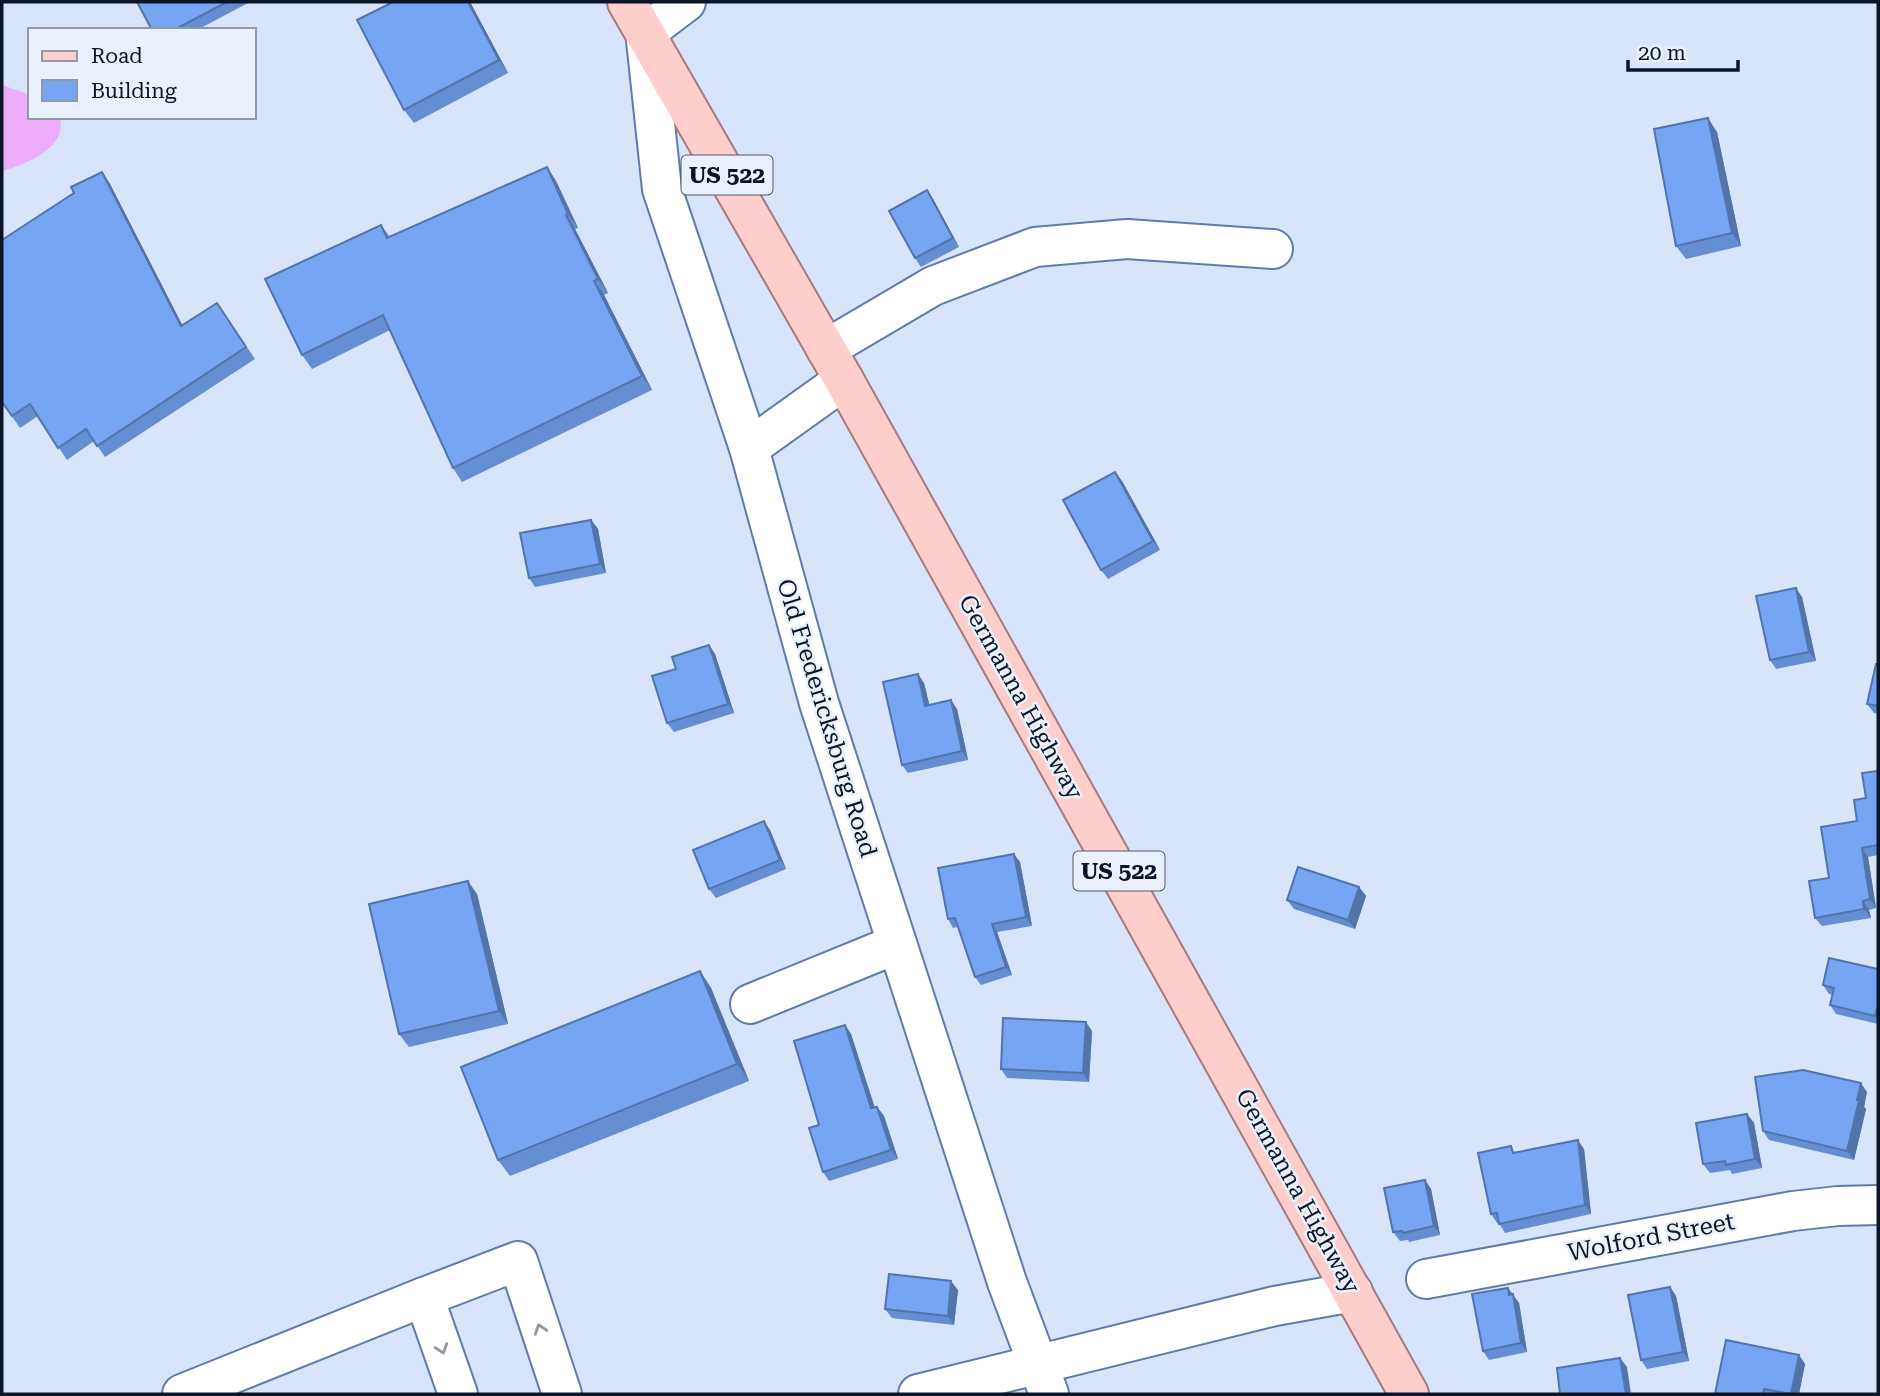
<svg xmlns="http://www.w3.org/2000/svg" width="1880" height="1396" font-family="'Roboto Serif',serif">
<rect width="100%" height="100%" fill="#d8e4fa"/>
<!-- water -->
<path fill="#edadfb" d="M2,85l28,10v22h29c11,30 -34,48 -57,54z"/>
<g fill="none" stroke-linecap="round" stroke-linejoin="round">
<!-- minor casing -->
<g stroke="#5f7baa" stroke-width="42">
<g id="minor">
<polyline points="645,31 662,189 749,448 819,703 1007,1282 1049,1394"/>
<polyline points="645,33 686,2"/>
<polyline points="826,349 933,286 1035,247 1127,239 1273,249"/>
<polyline points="749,448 844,380"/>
<polyline points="750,1004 897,944"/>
<polyline points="1426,1279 1793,1211 1838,1206 1878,1205"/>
<polyline points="182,1394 424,1297"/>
<polyline points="458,1394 424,1297 518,1261 562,1394"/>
<polyline points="918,1394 1275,1306 1353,1292"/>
</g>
</g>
<!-- major casing -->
<g stroke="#a8787d" stroke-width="42">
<polyline id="major" points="627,2 844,380 1409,1394"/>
</g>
<!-- minor -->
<use href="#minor" stroke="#fff" stroke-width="38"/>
<!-- major -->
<use href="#major" stroke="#fececd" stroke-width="38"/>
</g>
<!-- wall -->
<g fill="#658ed2">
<polygon points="137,2 250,2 197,30 152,30"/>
<polygon points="393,2 470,2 508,73 414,123 404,110"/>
<polygon points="1717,132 1741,246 1686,259 1676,246"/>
<polygon points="547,167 556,181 578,228 575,229 608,293 604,295 652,390 462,482 453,468 390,330 312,369 302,355 381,225 390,237"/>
<polygon points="102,172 110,184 182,325 217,303 255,359 105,457 94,441 67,460 38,416 20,428 2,402 74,193"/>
<polygon points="933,199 959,247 921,267 915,258"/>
<polygon points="1122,481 1160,550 1108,579 1101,570"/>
<polygon points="591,520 598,529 606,573 535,587 529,578"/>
<polygon points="1802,597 1816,661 1776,669 1770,660"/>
<polygon points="709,645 715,654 734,713 674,732 667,723 676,669"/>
<polygon points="1878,664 1878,714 1874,713 1867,704"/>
<polygon points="924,683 929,705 957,709 968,760 908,773 902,765"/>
<polygon points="1878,771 1878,855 1868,857 1876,908 1869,910 1871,918 1822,926 1815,918 1829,878 1857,821"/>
<polygon points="770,830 786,869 716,898 709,889"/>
<polygon points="1020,862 1032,926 997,932 1012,975 981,985 975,977 958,927 953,928 948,919"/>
<polygon points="1359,887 1366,896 1355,929 1294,909 1287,900"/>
<polygon points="477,894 508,1024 409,1047 399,1034"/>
<polygon points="1878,969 1878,1024 1836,1014 1830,1005 1833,995 1829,994 1823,985"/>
<polygon points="700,971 711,988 749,1081 510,1176 498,1160"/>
<polygon points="845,1025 851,1034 874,1108 877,1107 884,1116 898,1159 829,1181 823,1172 819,1125"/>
<polygon points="1092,1031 1089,1082 1007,1078 1001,1069"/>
<polygon points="1867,1092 1864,1107 1866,1109 1854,1160 1769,1140 1763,1131"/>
<polygon points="1747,1114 1754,1123 1762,1168 1732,1174 1730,1170 1710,1173 1703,1164"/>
<polygon points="1584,1149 1591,1214 1505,1233 1499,1223 1497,1223 1491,1214 1516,1153"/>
<polygon points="1425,1180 1431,1189 1440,1235 1409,1242 1408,1240 1400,1241 1393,1232"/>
<polygon points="1670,1287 1676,1296 1689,1361 1647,1369 1641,1360"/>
<polygon points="1508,1288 1519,1303 1527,1352 1489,1360 1483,1351"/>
<polygon points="958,1290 954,1325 892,1318 885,1309"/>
<polygon points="1799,1355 1805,1364 1799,1394 1715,1394"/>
</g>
<!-- shaded-wall -->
<g fill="#5374ab">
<polygon points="468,2 470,2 508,73 499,60"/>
<polygon points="1708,118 1717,132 1741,246 1732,233"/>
<polygon points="547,167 556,181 578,228 568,214"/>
<polygon points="102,172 110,184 189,338 181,326"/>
<polygon points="927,190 933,199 959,247 953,238"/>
<polygon points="566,215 575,229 608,293 598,279"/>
<polygon points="594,281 604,295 652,390 642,376"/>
<polygon points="1115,472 1122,481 1160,550 1153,541"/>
<polygon points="591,520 598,529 606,573 600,564"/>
<polygon points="1796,588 1802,597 1816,661 1809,652"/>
<polygon points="709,645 715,654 734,713 728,704"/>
<polygon points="918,674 924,683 932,715 925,706"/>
<polygon points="951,700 957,709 968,760 962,751"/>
<polygon points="764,821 770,830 786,869 780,860"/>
<polygon points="1862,848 1868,857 1876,908 1870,899"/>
<polygon points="1014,854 1020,862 1032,926 1026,917"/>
<polygon points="468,881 477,894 508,1024 499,1011"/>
<polygon points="1359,887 1366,896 1355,929 1348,920"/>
<polygon points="1863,901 1869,910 1871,918 1864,909"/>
<polygon points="992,924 997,932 1012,975 1006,967"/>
<polygon points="700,971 711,988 749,1081 737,1064"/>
<polygon points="1877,1008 1878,1009 1878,1021 1875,1016"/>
<polygon points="1086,1022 1092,1031 1089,1082 1083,1073"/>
<polygon points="845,1025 851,1034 878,1117 871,1108"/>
<polygon points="1861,1083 1867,1092 1864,1107 1866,1109 1854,1160 1847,1151"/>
<polygon points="877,1107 884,1116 898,1159 891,1150"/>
<polygon points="1747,1114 1754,1123 1762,1168 1755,1159"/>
<polygon points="1578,1140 1584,1149 1591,1214 1585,1205"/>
<polygon points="1425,1180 1431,1189 1440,1235 1434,1226"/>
<polygon points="951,1281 958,1290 954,1325 948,1316"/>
<polygon points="1670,1287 1676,1296 1689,1361 1683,1352"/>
<polygon points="1508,1288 1519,1303 1527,1352 1521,1343"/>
<polygon points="1799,1355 1805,1364 1799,1394 1791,1394"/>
<polygon points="1620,1358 1627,1367 1631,1394 1626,1394"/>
</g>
<!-- building -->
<g fill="#76a5f4" stroke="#5374ab" stroke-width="2">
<polygon points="137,2 227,2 174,30 152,30"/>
<polygon points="393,2 468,2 499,60 404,110 357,20"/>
<polygon points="1708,118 1732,233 1676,246 1654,129"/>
<polygon points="547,167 568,214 566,215 598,279 594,281 642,376 453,468 383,315 302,355 265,279 381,225 387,238"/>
<polygon points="102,172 181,326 217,303 246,347 97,446 86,429 58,448 30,404 12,416 2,402 2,240 74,193 71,187"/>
<polygon points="927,190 953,238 915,258 889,211"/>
<polygon points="1115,472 1153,541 1101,570 1063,500"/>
<polygon points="591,520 600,564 529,578 520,533"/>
<polygon points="1796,588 1809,652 1770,660 1756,596"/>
<polygon points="709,645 728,704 667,723 652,676 676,669 672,657"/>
<polygon points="1876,664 1878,664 1878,706 1867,704"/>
<polygon points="918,674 925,706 951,700 962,751 902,765 883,682"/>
<polygon points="1878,771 1878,845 1862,848 1870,899 1863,901 1864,909 1815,918 1809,881 1829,878 1821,827 1857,821 1854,800 1866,798 1862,773"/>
<polygon points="764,821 780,860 709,889 693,850"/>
<polygon points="1014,854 1026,917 992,924 1006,967 975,977 955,918 948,919 938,868"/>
<polygon points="1298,867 1359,887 1348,920 1287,900"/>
<polygon points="468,881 499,1011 399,1034 369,904"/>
<polygon points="1829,958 1878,969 1878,1008 1877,1008 1875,1016 1830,1005 1834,988 1823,985"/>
<polygon points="700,971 737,1064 498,1160 461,1067"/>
<polygon points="1003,1018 1086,1022 1083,1073 1001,1069"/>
<polygon points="845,1025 871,1108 877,1107 891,1150 823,1172 809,1128 819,1125 794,1041"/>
<polygon points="1803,1070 1861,1083 1857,1100 1859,1100 1847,1151 1763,1131 1755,1077"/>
<polygon points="1747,1114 1755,1159 1726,1165 1725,1161 1703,1164 1696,1123"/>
<polygon points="1578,1140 1585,1205 1499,1224 1497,1213 1491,1214 1478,1153 1511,1146 1513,1153"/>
<polygon points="1425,1180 1434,1226 1403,1233 1402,1231 1393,1232 1384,1188"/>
<polygon points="889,1274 951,1281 948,1316 885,1309"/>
<polygon points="1670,1287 1683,1352 1641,1360 1628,1295"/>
<polygon points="1508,1288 1509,1295 1513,1294 1521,1343 1483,1351 1472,1294"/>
<polygon points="1726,1340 1799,1355 1791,1394 1764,1389 1763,1394 1715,1394"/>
<polygon points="1620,1358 1626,1394 1560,1394 1557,1368"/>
</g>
<!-- one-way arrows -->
<defs><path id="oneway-chevron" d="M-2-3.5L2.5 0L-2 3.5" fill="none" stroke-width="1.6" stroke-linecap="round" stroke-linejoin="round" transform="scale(1.75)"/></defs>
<g stroke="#91969e">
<use href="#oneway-chevron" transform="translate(540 1329) rotate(-108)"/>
<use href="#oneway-chevron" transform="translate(442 1349) rotate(71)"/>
</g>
<g text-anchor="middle" stroke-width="5" stroke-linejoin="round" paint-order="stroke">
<!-- shield labels -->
<g fill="#ebf1fc" stroke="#4e5767" stroke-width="2">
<rect x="681.5" y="155.5" width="91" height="39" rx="5"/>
<rect x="1073.5" y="851.5" width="91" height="39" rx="5"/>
</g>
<g font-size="23" font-weight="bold" fill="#0a1527">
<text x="727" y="183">US 522</text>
<text x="1119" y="879">US 522</text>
</g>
<!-- street labels -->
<g font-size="24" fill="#0a1527" stroke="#ebf1fc">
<text transform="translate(1021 697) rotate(61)" y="8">Germanna Highway</text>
<text transform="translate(827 718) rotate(73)" y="8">Old Fredericksburg Road</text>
<text transform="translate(1298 1191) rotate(61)" y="8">Germanna Highway</text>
<text transform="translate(1651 1237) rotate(-11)" y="8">Wolford Street</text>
</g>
</g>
<!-- border -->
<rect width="1880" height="1396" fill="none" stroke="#0a1527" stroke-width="7"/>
<!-- legend -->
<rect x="28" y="28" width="228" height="91" fill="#ebf1fc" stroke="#9199a7" stroke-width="2"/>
<rect x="42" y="51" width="35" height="10" fill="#fececd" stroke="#9199a7" stroke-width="2"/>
<text x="91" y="63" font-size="21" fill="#0a1527">Road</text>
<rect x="42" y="80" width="35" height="21" fill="#76a5f4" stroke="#9199a7" stroke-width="2"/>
<text x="91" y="98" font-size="21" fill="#0a1527">Building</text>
<!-- scale -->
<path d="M1628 60v10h110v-10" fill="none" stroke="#0a1527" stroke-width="3.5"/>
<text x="1638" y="60" font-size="21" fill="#0a1527" stroke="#ebf1fc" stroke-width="5" paint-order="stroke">20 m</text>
</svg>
